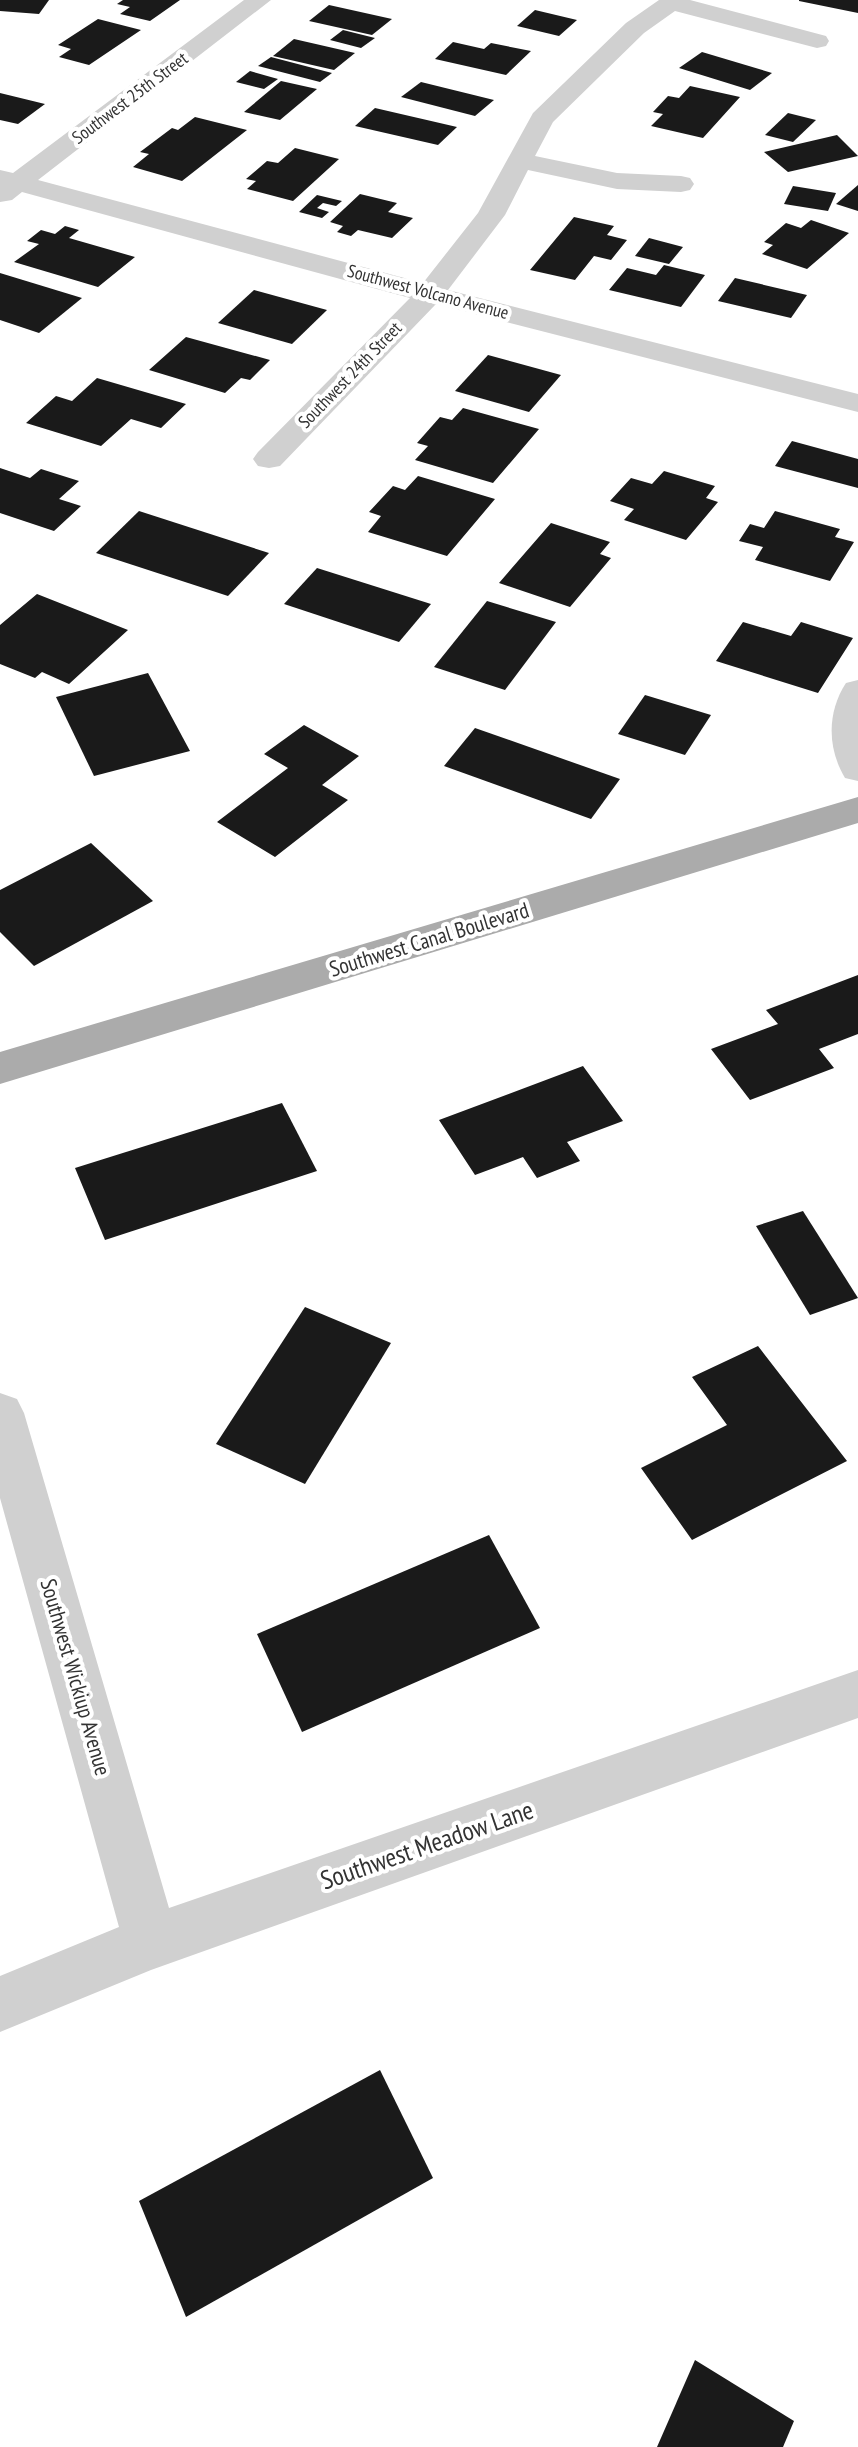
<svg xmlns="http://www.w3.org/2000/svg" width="858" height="2447" font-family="'PT Sans Narrow',sans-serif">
<rect width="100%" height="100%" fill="#fff"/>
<!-- building -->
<g fill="#1a1a1a">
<polygon points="0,0 49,0 39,14 0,11"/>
<polygon points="123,0 180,0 150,21 120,14 130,7 117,4"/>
<polygon points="799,0 858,0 858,13 799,1"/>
<polygon points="329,5 392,19 372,35 309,21"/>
<polygon points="535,10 577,20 559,36 517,26"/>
<polygon points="98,19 141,30 89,65 59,57 71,49 58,45"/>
<polygon points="343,30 375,38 361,48 330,40"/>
<polygon points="294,39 355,53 334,70 273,56"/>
<polygon points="453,42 484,49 491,43 531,51 506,75 435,59"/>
<polygon points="702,52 772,73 750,90 679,68"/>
<polygon points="271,57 332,73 320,82 258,66"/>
<polygon points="250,71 278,79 264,89 236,82"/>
<polygon points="281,81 317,89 280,120 244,112"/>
<polygon points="421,82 494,100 475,116 401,97"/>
<polygon points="690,86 740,97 703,138 651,126 663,114 653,112 668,96 679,98"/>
<polygon points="0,93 45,104 18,124 0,120"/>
<polygon points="375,108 457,127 438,145 355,126"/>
<polygon points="788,113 816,120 793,142 765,135"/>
<polygon points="195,117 247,130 182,181 133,167 149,154 140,152 172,128 178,130"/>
<polygon points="837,135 858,156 788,172 764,152"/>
<polygon points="295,148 339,159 293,201 247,189 256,181 246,179 267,161 278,163"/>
<polygon points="858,185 858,211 836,204"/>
<polygon points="793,186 836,193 828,211 784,204"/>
<polygon points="360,194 397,203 388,212 413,218 392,238 358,230 351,236 337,232 343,226 330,222"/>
<polygon points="317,195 342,201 336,206 323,203 317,208 329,212 322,218 299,212"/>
<polygon points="574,217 614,226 607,235 627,240 611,260 594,256 575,280 530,270"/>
<polygon points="811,220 849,233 807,269 762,254 773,245 764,242 786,223 801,228"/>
<polygon points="65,226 79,230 69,238 135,257 98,287 14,262 39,244 27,241 41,230 55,234"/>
<polygon points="649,238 683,247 669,264 635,256"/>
<polygon points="664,265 705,275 681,307 609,290 627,268 656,275"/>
<polygon points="0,273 82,298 39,333 0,320"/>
<polygon points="735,278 807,295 791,318 718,301"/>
<polygon points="254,290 327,310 292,344 218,323"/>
<polygon points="186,337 270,360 250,380 241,378 225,393 149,370"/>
<polygon points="488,355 561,375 529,412 455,391"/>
<polygon points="97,378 186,404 161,428 131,419 101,446 26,423 56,396 72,401"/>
<polygon points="463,408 539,429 493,483 415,460 428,446 417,443 440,417 452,420"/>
<polygon points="792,441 858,459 858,488 775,466"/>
<polygon points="0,468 30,478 41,469 79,481 59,499 81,506 54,531 0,513"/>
<polygon points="664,471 715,486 706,498 718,502 686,540 624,520 634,509 610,501 631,478 652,484"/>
<polygon points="418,476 495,499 447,556 368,532 381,516 369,512 393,486 405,490"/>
<polygon points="139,511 269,553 228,596 96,553"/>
<polygon points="775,511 840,529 835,537 854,542 830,581 755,560 763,547 739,541 750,524 764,528"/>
<polygon points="551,523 610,542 600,554 611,558 570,607 499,583"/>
<polygon points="317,568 431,604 399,642 284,604"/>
<polygon points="37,594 128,630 69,684 42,672 35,678 0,664 0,625"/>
<polygon points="487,601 556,622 505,690 434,667"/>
<polygon points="743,622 791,636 801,622 853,638 818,693 716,661"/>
<polygon points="148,673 190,751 94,776 56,697"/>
<polygon points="645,695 711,715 685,755 618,734"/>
<polygon points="304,725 359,756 322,785 348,800 275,857 217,822 288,768 264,754"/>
<polygon points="475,728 620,779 591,819 444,766"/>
<polygon points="91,843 153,901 34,966 0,932 0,890"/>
<polygon points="858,975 858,1034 819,1049 834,1068 750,1100 711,1049 778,1024 766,1010"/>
<polygon points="583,1066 623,1121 567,1142 580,1161 537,1178 523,1157 475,1175 439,1120"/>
<polygon points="282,1103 317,1171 105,1240 75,1168"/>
<polygon points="803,1211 858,1298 810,1315 756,1226"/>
<polygon points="305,1307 391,1343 305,1484 216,1444"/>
<polygon points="758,1346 847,1461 692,1540 641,1468 727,1425 692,1377"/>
<polygon points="489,1535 540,1628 302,1732 257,1634"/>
<polygon points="380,2070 433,2178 186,2317 139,2201"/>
<polygon points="695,2360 794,2421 783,2447 657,2447"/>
</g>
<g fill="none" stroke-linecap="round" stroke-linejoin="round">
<!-- minor -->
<g fill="#d0d0d0" fill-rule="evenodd">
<polygon points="244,0 271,0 38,180 423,283 478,213 533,113 626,23 659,0 690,0 826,36 829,41 826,46 817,48 675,11 644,33 553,122 535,156 617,173 681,176 690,178 694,184 690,190 681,192 617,189 528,170 505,215 448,290 858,394 858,412 436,304 280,466 269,468 258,466 253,459 258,452 410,298 22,192 12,200 0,202 0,170 13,173"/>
<path d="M858,680v101l-13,-3c-18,-30 -18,-66 1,-95z"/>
<polygon points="0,1393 17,1399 24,1413 169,1908 858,1670 858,1718 151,1970 0,2032 0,1976 119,1927 0,1498"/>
</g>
<!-- major -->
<polygon fill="#ababab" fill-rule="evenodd" points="858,797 858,823 0,1084 0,1052"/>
</g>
<g text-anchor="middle" stroke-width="8" stroke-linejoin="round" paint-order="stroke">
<!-- far-street labels -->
<g font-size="18" fill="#333" stroke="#fff">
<text transform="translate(130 98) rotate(-37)" y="6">Southwest 25th Street</text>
<text transform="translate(428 292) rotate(15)" y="6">Southwest Volcano Avenue</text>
<text transform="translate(350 375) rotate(-46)" y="6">Southwest 24th Street</text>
</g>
<!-- street labels -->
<g font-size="22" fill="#333" stroke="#fff">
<text transform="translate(429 939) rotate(-17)" y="8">Southwest Canal Boulevard</text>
<text transform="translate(76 1677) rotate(74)" y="8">Southwest Wickiup Avenue</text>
</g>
<!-- near-street labels -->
<g font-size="26" fill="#333" stroke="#fff">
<text transform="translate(427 1845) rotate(-19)" y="9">Southwest Meadow Lane</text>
</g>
</g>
</svg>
